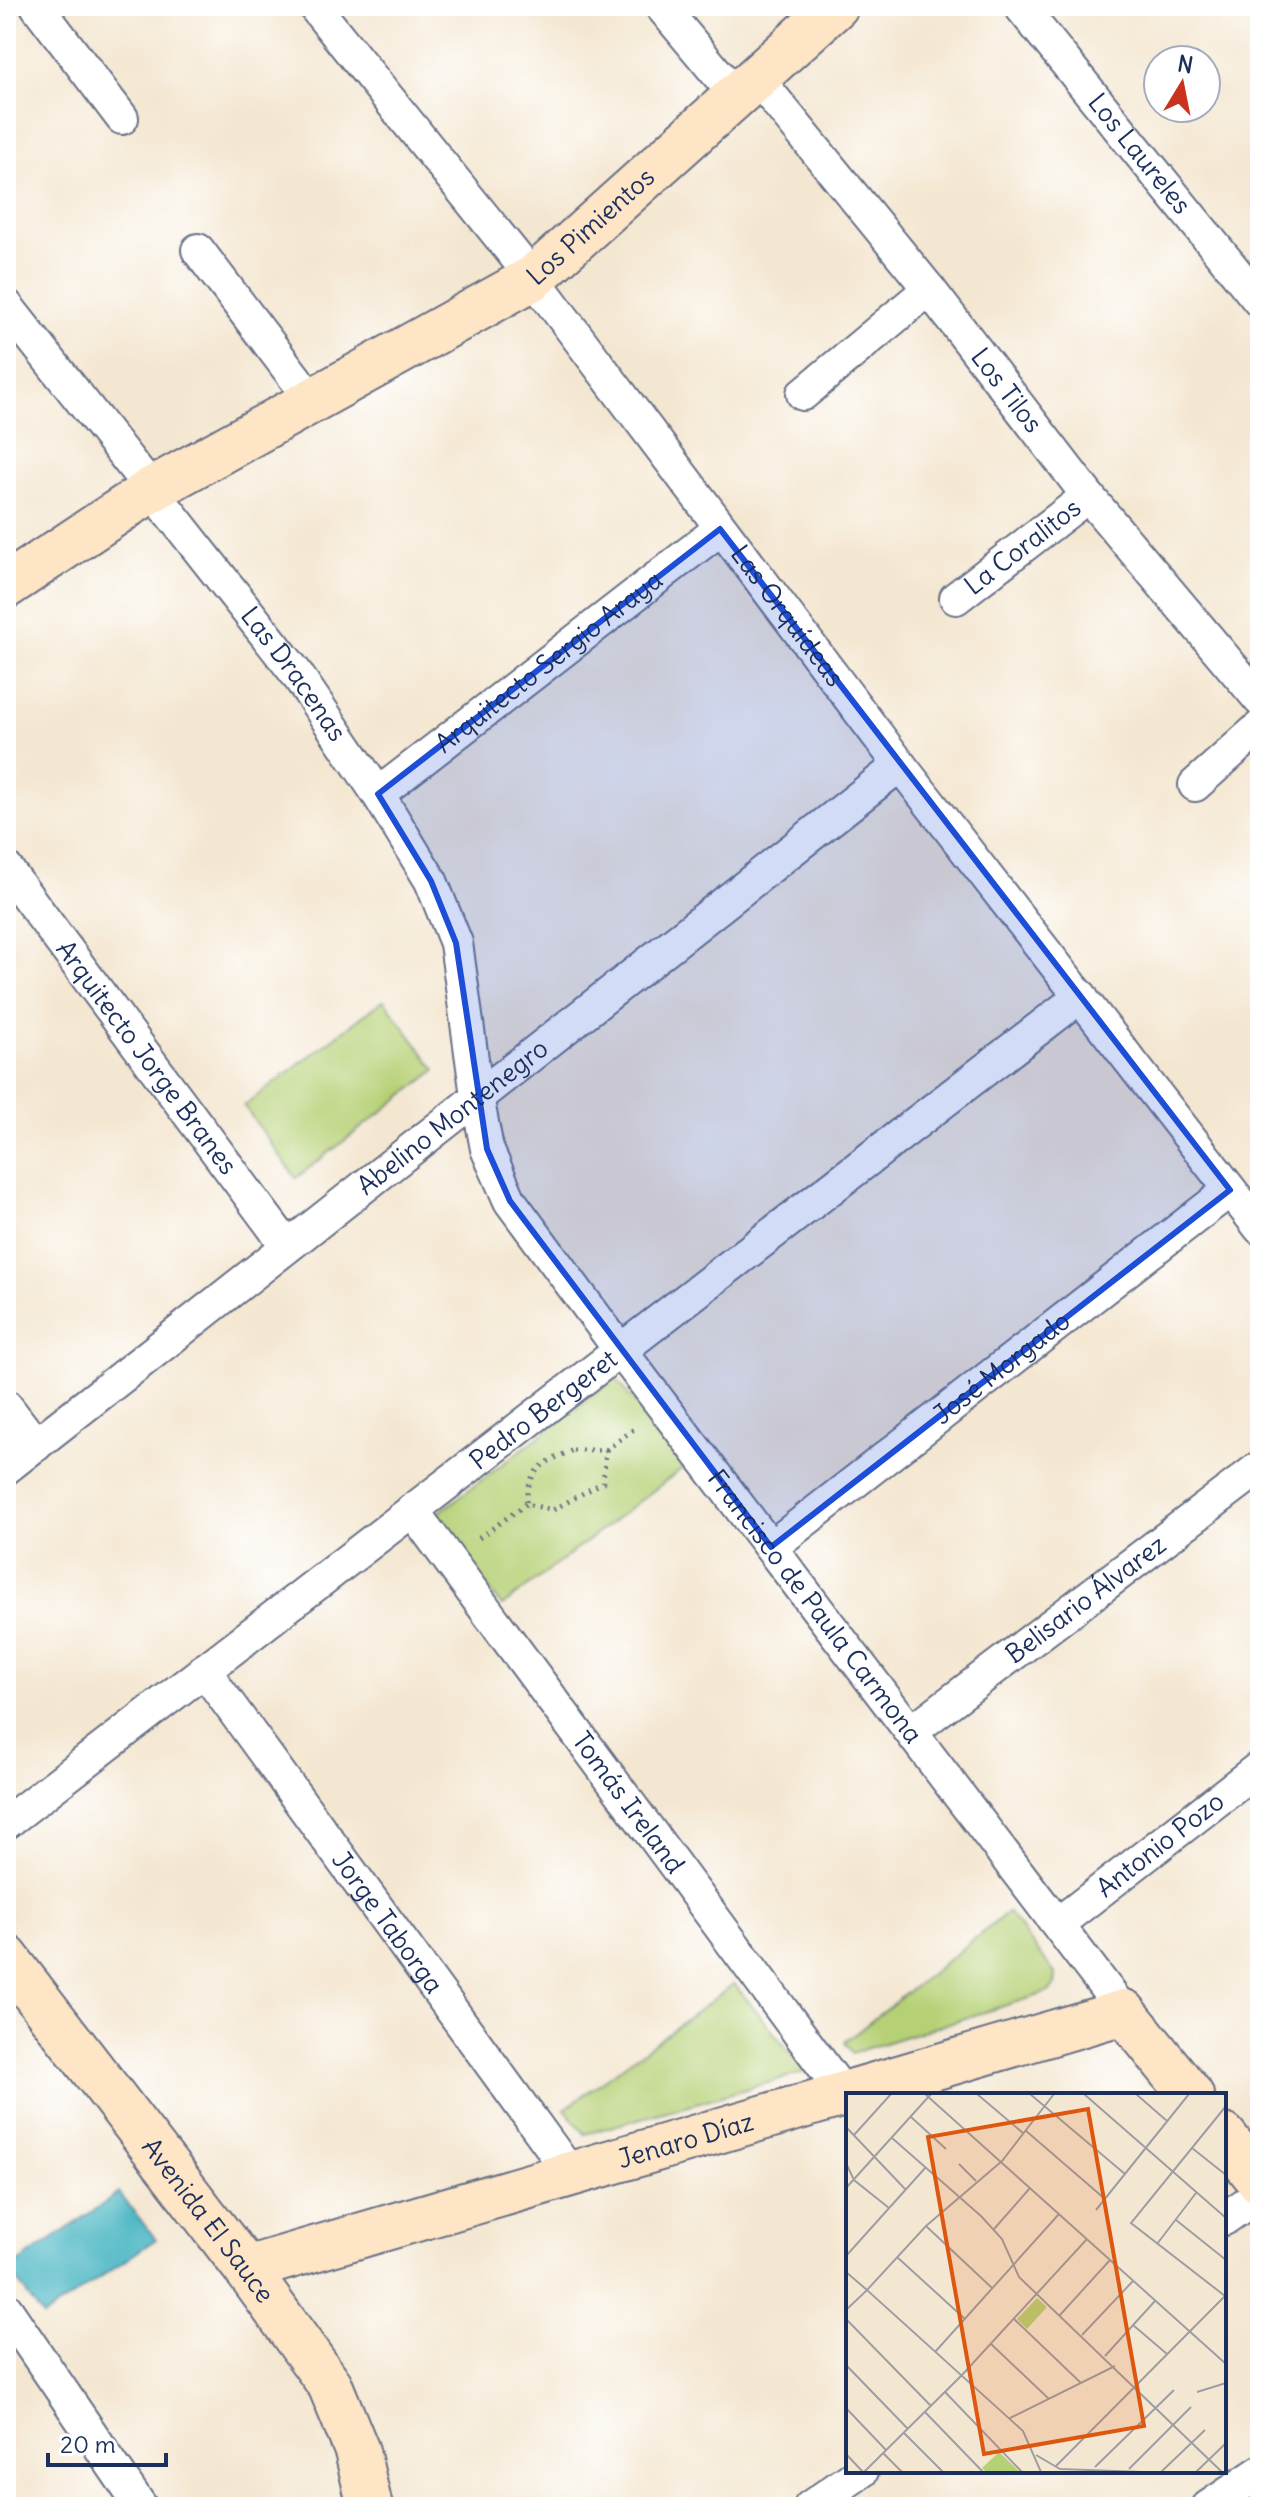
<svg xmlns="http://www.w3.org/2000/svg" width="1266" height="2513" font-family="Delius,sans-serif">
<rect width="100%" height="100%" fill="#fff"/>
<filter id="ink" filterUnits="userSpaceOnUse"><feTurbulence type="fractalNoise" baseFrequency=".0125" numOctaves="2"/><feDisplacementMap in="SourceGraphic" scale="16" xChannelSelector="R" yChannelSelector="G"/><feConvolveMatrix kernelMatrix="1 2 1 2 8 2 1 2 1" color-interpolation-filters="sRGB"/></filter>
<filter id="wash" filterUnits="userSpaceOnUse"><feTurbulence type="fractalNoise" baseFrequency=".006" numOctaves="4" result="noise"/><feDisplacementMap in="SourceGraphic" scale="32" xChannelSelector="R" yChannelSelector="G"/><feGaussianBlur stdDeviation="1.8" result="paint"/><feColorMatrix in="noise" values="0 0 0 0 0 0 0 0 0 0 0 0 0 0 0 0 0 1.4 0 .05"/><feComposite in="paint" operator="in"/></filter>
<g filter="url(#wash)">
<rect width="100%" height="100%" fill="#f4e7d1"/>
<!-- green -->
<g fill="#b6d075" stroke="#68806a" stroke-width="2">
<polygon points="384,1000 436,1070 296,1178 244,1106"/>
<polygon points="616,1378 684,1467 502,1606 433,1517"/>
<polygon points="1008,1912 1056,1975 1055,1984 1049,1992 852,2053 845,2042"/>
<polygon points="734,1984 806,2072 585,2134 565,2109"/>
</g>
<!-- water -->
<polygon fill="#49b6c3" stroke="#327290" stroke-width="2" points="119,2193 156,2239 43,2317 9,2269"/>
</g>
<g filter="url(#ink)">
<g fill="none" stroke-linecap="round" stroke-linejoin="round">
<!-- street casing -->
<g stroke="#676f86" stroke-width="36">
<g id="street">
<polyline points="37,6 122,118"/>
<path id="s1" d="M314,6l219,272 367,487 360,463"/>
<polyline points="661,6 736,96"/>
<path id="s2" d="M1020,6l240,296"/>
<path id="s3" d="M757,78l172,211 159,207 172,204"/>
<polyline points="198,250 311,399"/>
<path id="s4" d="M6,305l290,368 82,121 53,87 25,62 21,153 10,53 23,52 110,149 504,662"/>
<polyline points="803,394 929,289"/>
<path id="s5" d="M956,598l132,-102"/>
<polyline points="1195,785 1260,727"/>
<path id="s6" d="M378,794l342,-265"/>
<path id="s7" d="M6,868l281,378"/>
<polyline points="6,1406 36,1445"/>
<path id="s8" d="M6,1468l894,-703"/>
<path id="s9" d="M412,1510l432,584"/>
<path id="s10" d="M771,1547l459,-357"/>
<path id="s11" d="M204,1670l367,504"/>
<path id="s12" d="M912,1731l348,-264"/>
<path id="s13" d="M6,1823l1075,-827"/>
<path id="s14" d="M1059,1923l201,-156"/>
<polyline points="1224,2219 1260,2194"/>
<polyline points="6,2309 141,2507"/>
<polyline points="810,2507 862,2471"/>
<polyline points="1208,2507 1260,2472"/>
</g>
</g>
<!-- secondary casing -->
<g stroke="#676f86" stroke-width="48">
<g id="secondary">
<path id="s15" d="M6,586l145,-96 382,-212 303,-272"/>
<path id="s16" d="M6,1957l240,312 84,116 27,66 13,56"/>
<polyline points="1224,2136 1260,2181"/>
<path id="s17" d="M246,2269l878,-257 67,83"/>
</g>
</g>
<!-- path -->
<g stroke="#676f86" stroke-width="5" stroke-dasharray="2 6" stroke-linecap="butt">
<path d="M573,1450h33l-3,32 -50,28 -27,-6c3,-37 16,-40 47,-54z"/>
<polyline points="606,1450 634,1429"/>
<polyline points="479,1538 526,1504"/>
</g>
<!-- street -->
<use href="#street" stroke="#fff" stroke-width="32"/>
<!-- secondary -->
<use href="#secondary" stroke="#fde5c5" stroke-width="44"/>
</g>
</g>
<!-- marked area -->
<path fill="#1d4ed8" fill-opacity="0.2" stroke="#1d4ed8" stroke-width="6" stroke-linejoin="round" d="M720,529l510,661 -459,357 -261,-346 -23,-52 -31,-206 -25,-62 -53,-87z"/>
<g text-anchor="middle" stroke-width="7" stroke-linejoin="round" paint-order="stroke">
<!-- street labels -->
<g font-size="26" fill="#1b2f5e" stroke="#fff">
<text dy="9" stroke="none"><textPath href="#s2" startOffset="190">Los Laureles</textPath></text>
<text dy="9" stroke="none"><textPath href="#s15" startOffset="688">Los Pimientos</textPath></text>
<text dy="9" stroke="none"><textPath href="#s3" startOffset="400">Los Tilos</textPath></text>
<text dy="9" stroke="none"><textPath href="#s5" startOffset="84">La Coralitos</textPath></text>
<text dy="9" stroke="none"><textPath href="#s1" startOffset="772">Las Orquídeas</textPath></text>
<text dy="9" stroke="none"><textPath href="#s6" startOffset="216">Arquitecto Sergio Araya</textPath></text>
<text dy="9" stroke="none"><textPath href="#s4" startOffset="468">Las Dracenas</textPath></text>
<text dy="9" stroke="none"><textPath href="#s7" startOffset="236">Arquitecto Jorge Branes</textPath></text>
<text dy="9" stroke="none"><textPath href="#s8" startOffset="568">Abelino Montenegro</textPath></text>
<text dy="9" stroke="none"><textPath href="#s10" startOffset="292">José Morgado</textPath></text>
<text dy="9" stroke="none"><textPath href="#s13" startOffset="678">Pedro Bergeret</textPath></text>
<text dy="9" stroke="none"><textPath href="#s12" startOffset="218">Belisario Álvarez</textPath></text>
<text dy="9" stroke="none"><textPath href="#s4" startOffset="1556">Francisco de Paula Carmona</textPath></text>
<text dy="9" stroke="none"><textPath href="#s9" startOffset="364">Tomás Ireland</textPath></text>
<text dy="9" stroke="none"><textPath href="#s14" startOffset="128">Antonio Pozo</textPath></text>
<text dy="9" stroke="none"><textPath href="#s11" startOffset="312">Jorge Taborga</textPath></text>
<text dy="9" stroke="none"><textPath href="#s17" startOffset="458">Jenaro Díaz</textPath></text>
<text dy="9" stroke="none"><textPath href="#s16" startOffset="332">Avenida El Sauce</textPath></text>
</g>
</g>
<!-- overview -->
<g transform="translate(846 2093)">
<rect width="380" height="380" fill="#f4e7d1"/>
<path d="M191,205l10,9 -20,22 -10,-10zM153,359l21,20h-34l-4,-4z" fill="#b6d075"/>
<path fill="none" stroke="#9d9da3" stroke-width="2" d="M79,1l301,270M131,1l46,39M184,1l95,80M238,1l142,124M290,1l31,27M65,24l35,32M0,34l60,63M179,37l80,69M8,42l37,-41M46,45l89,78 21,23 17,38 203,195M346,55l34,27M0,70l8,17 35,28M113,71l17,17M0,95l85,-94M250,117l93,-116M330,127l50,40M80,133l66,62M148,136l36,-41M311,151l39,-51M0,163l80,-89M51,164l68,62M0,179l21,18 59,-64 76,-65 52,-67M379,203l-94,-73 95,-117M0,217l21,-20 156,141 18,41M214,222l50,-55M0,226l85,87M168,226l67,64M287,232l34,29M236,242l51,-54M145,251l58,55M89,259l124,-138M259,263l50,-55M0,272l62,64M99,299l77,80M351,299l29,-9M0,315l40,42M79,319l58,60M164,325l105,-52M58,340l39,39M37,360l19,19M0,361l17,18M190,362l24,14 83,3M209,374l171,-172M249,374l79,-77M283,376l62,-62M18,379l98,-97 125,-136M315,379l44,-42M350,379l29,-28"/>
<path fill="#de5710" fill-opacity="0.15" stroke="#de5710" stroke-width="4" d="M242,16l56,317 -160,28 -56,-317z"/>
<rect width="380" height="380" fill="none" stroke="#1b2f5e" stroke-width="4"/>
</g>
<!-- margin -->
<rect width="1266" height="2513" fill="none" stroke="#fff" stroke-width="32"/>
<!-- north arrow -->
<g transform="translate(1182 84) rotate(10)"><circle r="38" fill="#ffffff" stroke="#a4acbf" stroke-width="2"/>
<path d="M0-6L14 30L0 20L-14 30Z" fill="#c8321e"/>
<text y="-12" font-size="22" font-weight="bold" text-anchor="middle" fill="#1b2f5e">N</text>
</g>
<!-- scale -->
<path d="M48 2453v12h118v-12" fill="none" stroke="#1b2f5e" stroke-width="4"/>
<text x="60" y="2453" font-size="24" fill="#1b2f5e" stroke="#ffffff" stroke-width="6" paint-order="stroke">20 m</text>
</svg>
